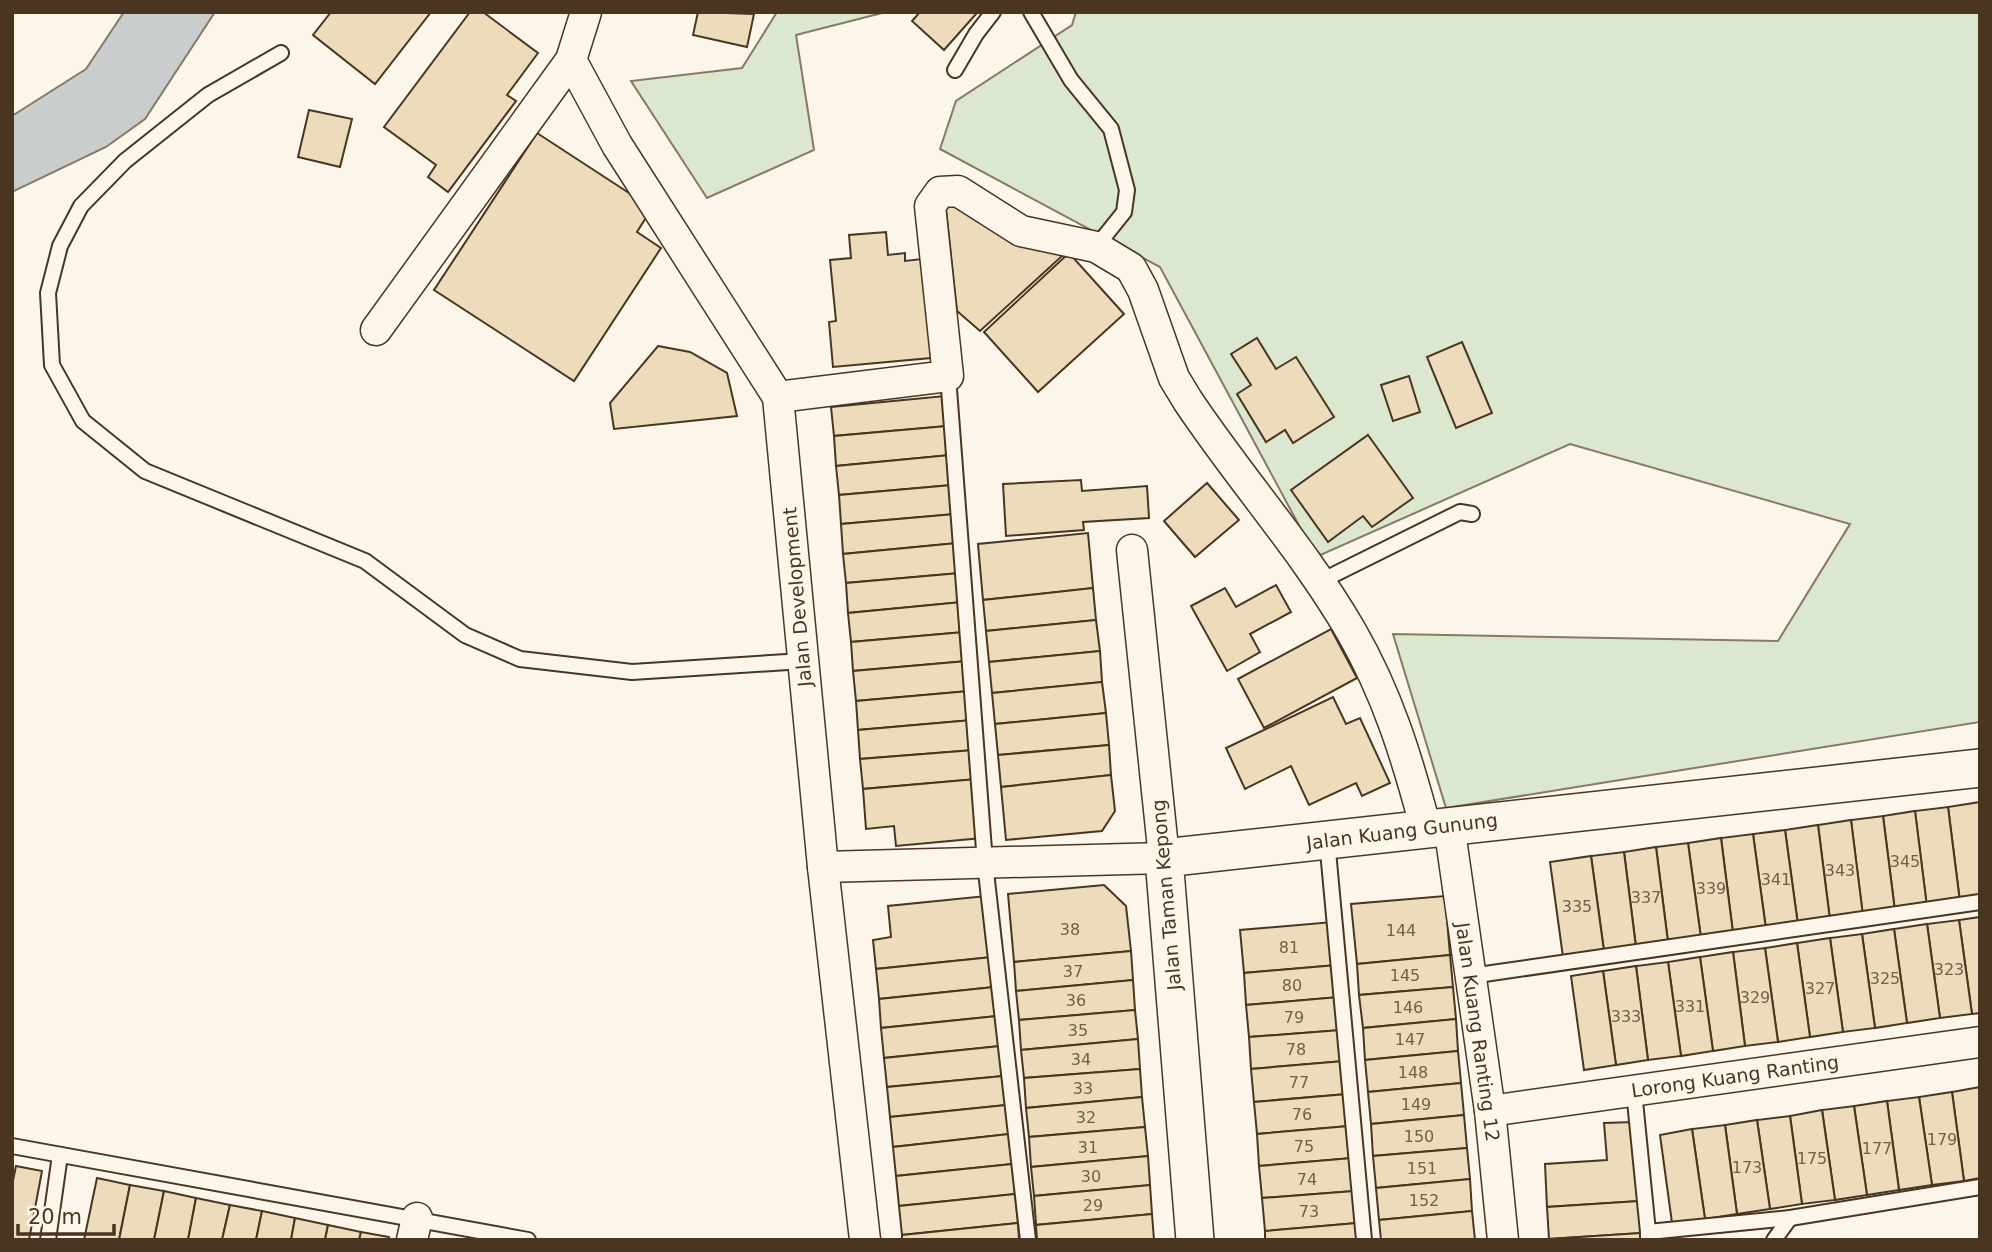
<svg xmlns="http://www.w3.org/2000/svg" width="1992" height="1252" font-family="'DejaVu Sans',sans-serif">
<rect width="100%" height="100%" fill="#fbf6e9"/>
<!-- green -->
<g fill="#dce7d0" stroke="#887966" stroke-width="2">
<polygon points="777,12 886,12 796,35 814,150 707,198 631,81 742,68"/>
<polygon points="1076,12 1980,12 1980,722 1446,808 1393,634 1778,641 1850,524 1570,444 1316,557 1160,267 940,149 956,101 1072,25"/>
</g>
<!-- water -->
<polygon fill="#c9cecd" stroke="#887966" stroke-width="2" points="124,12 215,12 145,119 106,147 12,192 12,116 86,69"/>
<!-- building -->
<g fill="#ecdcbc" stroke="#4a3520" stroke-width="2">
<polygon points="331,12 431,12 375,84 313,35"/>
<polygon points="470,12 483,12 538,53 507,95 516,101 448,192 428,177 436,165 384,127"/>
<polygon points="698,12 754,14 747,47 693,35"/>
<polygon points="920,12 974,12 976,14 944,50 912,21"/>
<polygon points="309,110 352,119 340,167 298,157"/>
<polygon points="537,133 652,208 637,232 661,248 574,381 434,290"/>
<polygon points="960,199 1046,240 1062,256 980,331 957,311 946,209"/>
<polygon points="886,232 888,255 905,253 905,261 922,259 931,358 833,367 829,322 836,321 830,260 851,258 849,235"/>
<polygon points="1069,253 1124,314 1038,392 984,332"/>
<polygon points="1257,338 1276,369 1296,357 1334,417 1293,443 1285,430 1266,442 1237,394 1251,385 1231,354"/>
<polygon points="1462,342 1492,413 1456,428 1427,357"/>
<polygon points="658,346 690,352 727,373 737,416 614,429 610,403"/>
<polygon points="1409,376 1420,412 1393,421 1381,385"/>
<polygon points="945,396 947,426 834,436 831,407"/>
<polygon points="947,426 950,455 836,466 834,436"/>
<polygon points="1368,435 1413,498 1372,527 1363,516 1328,542 1291,490"/>
<polygon points="950,455 952,485 839,495 836,466"/>
<polygon points="1081,480 1082,491 1147,486 1149,518 1083,522 1084,530 1006,536 1003,484"/>
<polygon points="1207,483 1239,520 1195,557 1164,521"/>
<polygon points="952,485 955,514 841,524 839,495"/>
<polygon points="955,514 957,543 843,554 841,524"/>
<polygon points="1088,533 1093,588 983,600 978,544"/>
<polygon points="957,543 960,573 846,583 843,554"/>
<polygon points="960,573 962,602 848,613 846,583"/>
<polygon points="1276,585 1291,612 1250,634 1260,652 1227,671 1191,606 1225,588 1236,607"/>
<polygon points="1093,588 1096,620 986,631 983,600"/>
<polygon points="962,602 964,632 851,642 848,613"/>
<polygon points="1096,620 1100,651 989,662 986,631"/>
<polygon points="1331,629 1357,678 1264,728 1238,679"/>
<polygon points="964,632 967,661 853,671 851,642"/>
<polygon points="1100,651 1102,682 992,693 989,662"/>
<polygon points="967,661 969,691 856,701 853,671"/>
<polygon points="1102,682 1106,713 995,724 992,693"/>
<polygon points="969,691 972,720 858,730 856,701"/>
<polygon points="1333,697 1346,724 1360,718 1390,783 1362,796 1356,783 1309,805 1291,766 1245,789 1226,748"/>
<polygon points="1106,713 1109,745 998,755 995,724"/>
<polygon points="972,720 974,750 860,759 858,730"/>
<polygon points="1109,745 1111,775 1001,787 998,755"/>
<polygon points="974,750 977,779 863,789 860,759"/>
<polygon points="1111,775 1115,811 1102,831 1006,840 1001,787"/>
<polygon points="977,779 982,838 896,846 894,826 866,829 863,789"/>
<polygon points="1980,802 1980,900 1960,902 1948,807"/>
<polygon points="1948,807 1960,902 1927,907 1915,811"/>
<polygon points="1915,811 1927,907 1895,911 1883,816"/>
<polygon points="1883,816 1895,911 1863,916 1851,820"/>
<polygon points="1851,820 1863,916 1830,920 1818,825"/>
<polygon points="1818,825 1830,920 1798,925 1785,830"/>
<polygon points="1785,830 1798,925 1766,929 1753,834"/>
<polygon points="1753,834 1766,929 1733,933 1721,838"/>
<polygon points="1721,838 1733,933 1701,938 1688,843"/>
<polygon points="1688,843 1701,938 1668,942 1656,847"/>
<polygon points="1656,847 1668,942 1636,947 1624,852"/>
<polygon points="1624,852 1636,947 1604,951 1591,856"/>
<polygon points="1591,856 1604,951 1563,957 1550,862"/>
<polygon points="1104,885 1126,906 1131,951 1014,962 1008,894"/>
<polygon points="986,896 992,957 876,969 873,940 891,937 888,906"/>
<polygon points="1445,896 1450,955 1357,964 1351,904"/>
<polygon points="1980,917 1980,1013 1972,1014 1959,920"/>
<polygon points="1959,920 1972,1014 1940,1018 1927,924"/>
<polygon points="1333,922 1337,965 1244,973 1240,930"/>
<polygon points="1927,924 1940,1018 1907,1023 1894,929"/>
<polygon points="1894,929 1907,1023 1875,1028 1862,934"/>
<polygon points="1862,934 1875,1028 1843,1032 1830,938"/>
<polygon points="1830,938 1843,1032 1810,1037 1797,943"/>
<polygon points="1797,943 1810,1037 1778,1042 1765,948"/>
<polygon points="1765,948 1778,1042 1745,1046 1733,952"/>
<polygon points="1131,951 1133,980 1016,991 1014,962"/>
<polygon points="1733,952 1745,1046 1713,1051 1700,957"/>
<polygon points="1450,955 1453,987 1359,995 1357,964"/>
<polygon points="992,957 994,987 879,999 876,969"/>
<polygon points="1700,957 1713,1051 1681,1056 1668,962"/>
<polygon points="1668,962 1681,1056 1648,1060 1636,966"/>
<polygon points="1337,965 1339,997 1246,1005 1244,973"/>
<polygon points="1636,966 1648,1060 1616,1065 1603,971"/>
<polygon points="1603,971 1616,1065 1584,1070 1571,976"/>
<polygon points="1133,980 1135,1010 1019,1020 1016,991"/>
<polygon points="994,987 997,1016 881,1028 879,999"/>
<polygon points="1453,987 1456,1019 1363,1028 1359,995"/>
<polygon points="1339,997 1341,1030 1249,1037 1246,1005"/>
<polygon points="1135,1010 1138,1039 1021,1050 1019,1020"/>
<polygon points="997,1016 1000,1046 884,1058 881,1028"/>
<polygon points="1456,1019 1458,1051 1365,1060 1363,1028"/>
<polygon points="1341,1030 1344,1061 1251,1069 1249,1037"/>
<polygon points="1138,1039 1140,1069 1024,1078 1021,1050"/>
<polygon points="1000,1046 1003,1076 887,1087 884,1058"/>
<polygon points="1458,1051 1461,1083 1368,1092 1365,1060"/>
<polygon points="1344,1061 1347,1094 1254,1102 1251,1069"/>
<polygon points="1140,1069 1142,1097 1026,1108 1024,1078"/>
<polygon points="1003,1076 1006,1105 890,1117 887,1087"/>
<polygon points="1461,1083 1464,1115 1371,1124 1368,1092"/>
<polygon points="1980,1087 1980,1178 1964,1181 1952,1092"/>
<polygon points="1952,1092 1964,1181 1932,1185 1919,1097"/>
<polygon points="1347,1094 1349,1126 1257,1134 1254,1102"/>
<polygon points="1142,1097 1145,1127 1029,1137 1026,1108"/>
<polygon points="1919,1097 1932,1185 1899,1190 1887,1101"/>
<polygon points="1887,1101 1899,1190 1867,1195 1854,1106"/>
<polygon points="1006,1105 1009,1134 893,1147 890,1117"/>
<polygon points="1854,1106 1867,1195 1835,1200 1822,1110"/>
<polygon points="1822,1110 1835,1200 1802,1204 1790,1116"/>
<polygon points="1464,1115 1467,1148 1373,1156 1371,1124"/>
<polygon points="1790,1116 1802,1204 1770,1209 1757,1120"/>
<polygon points="1757,1120 1770,1209 1737,1214 1725,1125"/>
<polygon points="1634,1122 1639,1201 1547,1207 1545,1164 1607,1160 1604,1123"/>
<polygon points="1725,1125 1737,1214 1705,1219 1692,1129"/>
<polygon points="1349,1126 1352,1158 1259,1166 1257,1134"/>
<polygon points="1145,1127 1148,1156 1031,1167 1029,1137"/>
<polygon points="1692,1129 1705,1219 1672,1223 1660,1135"/>
<polygon points="1009,1134 1012,1164 896,1176 893,1147"/>
<polygon points="1467,1148 1470,1179 1376,1188 1373,1156"/>
<polygon points="1148,1156 1150,1185 1034,1196 1031,1167"/>
<polygon points="1352,1158 1354,1191 1262,1198 1259,1166"/>
<polygon points="1012,1164 1015,1194 899,1206 896,1176"/>
<polygon points="16,1166 42,1171 29,1240 12,1240 12,1185"/>
<polygon points="97,1178 130,1185 119,1240 84,1240"/>
<polygon points="1470,1179 1472,1211 1379,1220 1376,1188"/>
<polygon points="130,1185 164,1191 154,1240 119,1240"/>
<polygon points="1150,1185 1152,1214 1036,1225 1034,1196"/>
<polygon points="164,1191 196,1198 188,1240 154,1240"/>
<polygon points="1354,1191 1357,1223 1265,1231 1262,1198"/>
<polygon points="1015,1194 1018,1223 902,1235 899,1206"/>
<polygon points="196,1198 230,1205 222,1240 188,1240"/>
<polygon points="1639,1201 1641,1233 1549,1239 1547,1207"/>
<polygon points="230,1205 262,1211 256,1240 222,1240"/>
<polygon points="262,1211 295,1218 291,1240 256,1240"/>
<polygon points="1472,1211 1475,1240 1381,1240 1379,1220"/>
<polygon points="1152,1214 1154,1240 1037,1240 1036,1225"/>
<polygon points="295,1218 328,1225 325,1240 291,1240"/>
<polygon points="1018,1223 1019,1240 902,1240 902,1235"/>
<polygon points="1357,1223 1358,1240 1265,1240 1265,1231"/>
<polygon points="328,1225 361,1232 359,1240 325,1240"/>
<polygon points="361,1232 389,1237 388,1240 359,1240"/>
<polygon points="1641,1233 1641,1240 1549,1240 1549,1239"/>
</g>
<g fill="none" stroke-linecap="round" stroke-linejoin="round">
<!-- service casing -->
<g stroke="#4a3520" stroke-width="18">
<g id="service">
<polyline points="1031,12 1071,80 1111,129 1127,190 1124,212 1096,247"/>
<polyline points="281,53 208,95 125,161 81,206 60,246 48,293 52,365 83,421 145,471 365,561 465,635 520,659 632,672 803,661"/>
<polyline points="955,70 976,34 993,12"/>
<polyline points="948,376 985,863 1028,1240"/>
<polyline points="1319,582 1460,512 1472,514"/>
<polyline points="1327,840 1364,1240"/>
<polyline points="1471,976 1980,902"/>
<polyline points="1634,1091 1648,1232"/>
<polyline points="12,1146 528,1240"/>
<polyline points="48,1240 60,1155"/>
<polyline points="1648,1240 1648,1232 1790,1218 1980,1187"/>
<polyline points="1774,1240 1790,1218"/>
</g>
</g>
<!-- minor casing -->
<g stroke="#4a3520" stroke-width="33">
<g id="minor">
<polyline points="586,12 571,60 617,145 778,397 823,867 865,1240"/>
<polyline points="376,330 571,60"/>
<path d="M778,397l170,-21 -18,-170 10,-14 18,-1 63,40 75,16 35,21 12,22 31,88 14,23c52,78 116,149 163,230 37,64 56,127 75,198"/>
<polyline points="1449,825 1490,1111 1503,1240"/>
<polyline points="823,867 1164,858 1132,550"/>
<polyline points="1490,1111 1980,1042"/>
<polyline points="412,1240 417,1218"/>
</g>
</g>
<!-- tertiary casing -->
<g stroke="#4a3520" stroke-width="40">
<polyline id="tertiary" points="1195,1240 1164,858 1980,768"/>
</g>
<!-- service -->
<use href="#service" stroke="#fbf6e9" stroke-width="14"/>
<!-- minor -->
<use href="#minor" stroke="#fbf6e9" stroke-width="30"/>
<!-- tertiary -->
<use href="#tertiary" stroke="#fbf6e9" stroke-width="37"/>
</g>
<g text-anchor="middle" stroke-width="5" stroke-linejoin="round" paint-order="stroke">
<!-- number labels -->
<g font-size="16" fill="#725f47">
<text x="1905" y="867">345</text>
<text x="1840" y="876">343</text>
<text x="1776" y="885">341</text>
<text x="1711" y="894">339</text>
<text x="1646" y="903">337</text>
<text x="1577" y="912">335</text>
<text x="1070" y="935">38</text>
<text x="1401" y="936">144</text>
<text x="1289" y="953">81</text>
<text x="1949" y="975">323</text>
<text x="1073" y="977">37</text>
<text x="1405" y="981">145</text>
<text x="1885" y="984">325</text>
<text x="1292" y="991">80</text>
<text x="1820" y="994">327</text>
<text x="1755" y="1003">329</text>
<text x="1076" y="1006">36</text>
<text x="1690" y="1012">331</text>
<text x="1408" y="1013">146</text>
<text x="1626" y="1022">333</text>
<text x="1294" y="1023">79</text>
<text x="1078" y="1036">35</text>
<text x="1410" y="1045">147</text>
<text x="1296" y="1055">78</text>
<text x="1081" y="1065">34</text>
<text x="1413" y="1078">148</text>
<text x="1299" y="1088">77</text>
<text x="1083" y="1094">33</text>
<text x="1416" y="1110">149</text>
<text x="1302" y="1120">76</text>
<text x="1086" y="1123">32</text>
<text x="1419" y="1142">150</text>
<text x="1942" y="1145">179</text>
<text x="1304" y="1152">75</text>
<text x="1088" y="1153">31</text>
<text x="1877" y="1154">177</text>
<text x="1812" y="1164">175</text>
<text x="1747" y="1173">173</text>
<text x="1422" y="1174">151</text>
<text x="1091" y="1182">30</text>
<text x="1307" y="1185">74</text>
<text x="1424" y="1206">152</text>
<text x="1093" y="1211">29</text>
<text x="1309" y="1217">73</text>
</g>
<!-- street labels -->
<g font-size="19" fill="#4a3520" stroke="#fbf6e9">
<text transform="translate(797 597) rotate(-95)" y="7">Jalan Development</text>
<text transform="translate(1402 831) rotate(-7)" y="7">Jalan Kuang Gunung</text>
<text transform="translate(1166 895) rotate(-95)" y="7">Jalan Taman Kepong</text>
<text transform="translate(1478 1032) rotate(82)" y="7">Jalan Kuang Ranting 12</text>
<text transform="translate(1735 1076) rotate(-8)" y="7">Lorong Kuang Ranting</text>
</g>
</g>
<!-- border -->
<rect width="1992" height="1252" fill="none" stroke="#4a3520" stroke-width="28"/>
<!-- scale -->
<path d="M18 1224v10h96v-10" fill="none" stroke="#4a3520" stroke-width="3.5"/>
<text x="28" y="1224" font-size="21" fill="#4a3520" stroke="#fbf6e9" stroke-width="5" paint-order="stroke">20 m</text>
</svg>
